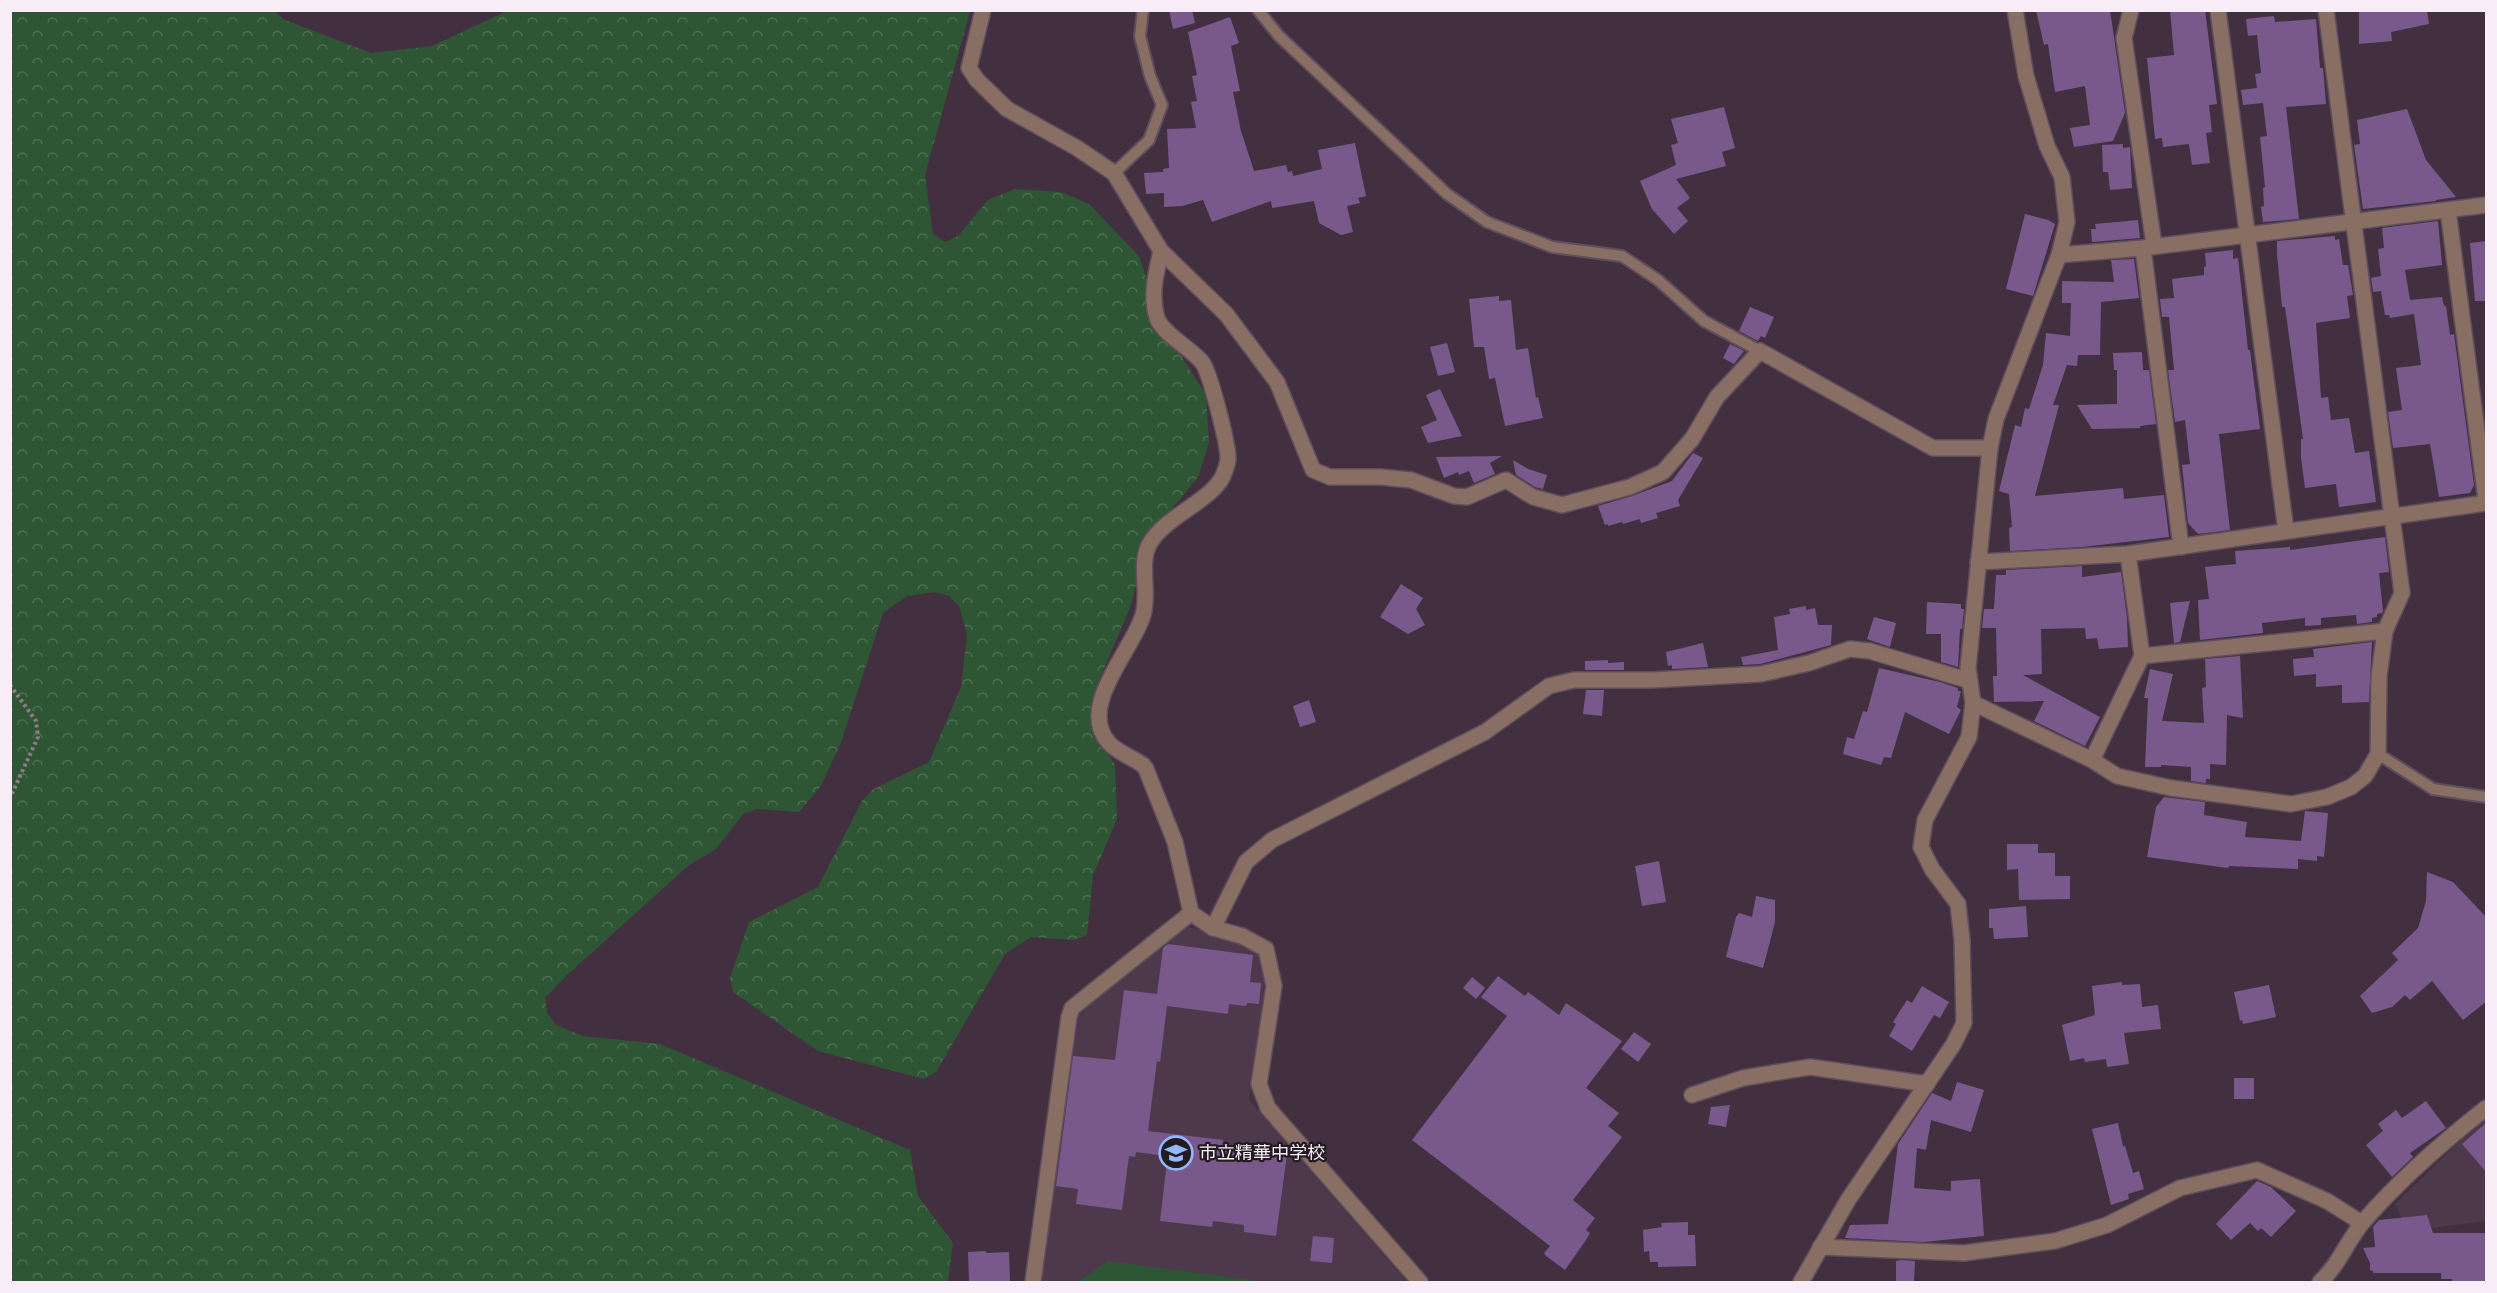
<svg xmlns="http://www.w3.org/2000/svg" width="2497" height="1293" font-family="'Golos Text','Noto Sans JP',sans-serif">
<defs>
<pattern id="forest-crowns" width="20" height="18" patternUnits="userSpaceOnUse" patternTransform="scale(1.5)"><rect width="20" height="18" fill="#2f5634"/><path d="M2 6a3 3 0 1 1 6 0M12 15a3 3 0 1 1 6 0" fill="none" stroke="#4e6e52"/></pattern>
</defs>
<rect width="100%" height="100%" fill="#423040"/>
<!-- built -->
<g fill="#4e384c">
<polygon points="1189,927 1252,946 1260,952 1265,976 1259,1033 1249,1100 1407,1282 1038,1282 1079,1015 1154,944"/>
<polygon points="2486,1116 2486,1221 2408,1231 2395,1204"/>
</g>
<!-- forest -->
<polygon fill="url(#forest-crowns)" points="10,11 274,11 285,20 371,53 432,46 507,11 970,11 925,175 933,234 945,242 958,236 988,200 1015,189 1061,192 1089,204 1139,256 1163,327 1206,395 1209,442 1198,477 1149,537 1130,608 1098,682 1094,711 1100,740 1115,765 1117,819 1093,875 1087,935 1074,940 1031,937 1005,954 936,1072 924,1079 818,1051 733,992 730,978 749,922 818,887 862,801 872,790 929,762 961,687 967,634 959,606 949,596 935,592 907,596 883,613 840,745 820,787 799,812 757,809 743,814 716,849 689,865 566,976 545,998 547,1013 556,1025 583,1036 660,1044 910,1150 918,1196 953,1243 948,1282 11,1282"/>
<!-- pitch -->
<polygon fill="#2f5634" points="1108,1261 1266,1282 1078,1282"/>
<!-- building -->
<g fill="#79598c">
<polygon points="1169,10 1192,10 1195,23 1173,29"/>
<polygon points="2036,10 2110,10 2125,113 2113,141 2074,147 2070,128 2090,125 2085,86 2055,92 2048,44 2044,45"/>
<polygon points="2170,10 2205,10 2217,104 2209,105 2212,132 2206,133 2210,163 2192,165 2189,144 2163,147 2162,138 2155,139 2147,58 2174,55"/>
<polygon points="2359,10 2427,10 2429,24 2391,32 2392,41 2359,44"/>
<polygon points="2274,16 2275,22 2316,19 2320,68 2323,68 2326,104 2286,107 2299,219 2263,222 2261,207 2264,206 2263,188 2265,187 2260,137 2267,136 2263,103 2243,105 2241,90 2257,88 2255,74 2261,73 2257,35 2248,36 2246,19"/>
<polygon points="1230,17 1239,43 1231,46 1240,91 1233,92 1241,131 1254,171 1286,165 1288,172 1292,171 1293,176 1322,169 1318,150 1355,143 1366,196 1358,198 1360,203 1347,206 1353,232 1341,235 1319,223 1314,201 1272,208 1271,201 1212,222 1203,200 1182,206 1164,207 1164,193 1146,194 1144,173 1163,172 1163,169 1169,168 1167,129 1196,128 1191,102 1197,101 1192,76 1197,75 1188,32"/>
<polygon points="1724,107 1735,148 1722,152 1726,166 1676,179 1690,198 1677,208 1688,221 1674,234 1652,209 1640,181 1676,165 1671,145 1678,143 1671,119"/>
<polygon points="2407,109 2426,160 2456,197 2436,200 2436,201 2363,209 2354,145 2360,144 2357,120"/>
<polygon points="2123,144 2123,148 2130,147 2132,188 2110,190 2108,172 2103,172 2102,145"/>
<polygon points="2025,214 2048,220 2055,224 2033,296 2006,289"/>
<polygon points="2138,220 2140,238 2092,242 2091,229 2096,229 2095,224"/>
<polygon points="2438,221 2442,265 2405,270 2410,300 2442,297 2444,306 2446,306 2450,335 2454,334 2474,485 2470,493 2439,497 2430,444 2393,448 2388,412 2402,410 2396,368 2421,365 2414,314 2390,318 2389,315 2385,315 2381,291 2373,292 2371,278 2381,276 2378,249 2384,248 2382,228"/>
<polygon points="2335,236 2335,240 2339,239 2343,265 2348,265 2353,295 2347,296 2350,318 2316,323 2321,398 2328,397 2331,420 2349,418 2355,453 2369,451 2376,502 2339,507 2336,484 2305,488 2301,458 2301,439 2303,439 2285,307 2282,307 2277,254 2277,241"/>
<polygon points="2487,241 2487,301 2475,301 2470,243"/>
<polygon points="2233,250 2233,259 2238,258 2248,350 2250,350 2260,429 2219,434 2230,530 2198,534 2188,523 2182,465 2190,464 2185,420 2175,422 2168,370 2174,370 2169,317 2162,317 2160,299 2174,298 2172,279 2204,275 2204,267 2206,266 2205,253"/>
<polygon points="2134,259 2139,298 2101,302 2100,355 2078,355 2077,366 2067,365 2053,405 2059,405 2035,496 2123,488 2124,499 2164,495 2169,537 2082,547 2010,551 2009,528 2012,527 2009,494 1999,491 2015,425 2021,427 2025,408 2029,409 2043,365 2046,333 2070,336 2071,303 2062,303 2062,281 2114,282 2111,260"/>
<polygon points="1499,296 1499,301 1511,300 1516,350 1528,348 1536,398 1538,397 1543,418 1505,426 1495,378 1489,379 1484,347 1474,347 1469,299"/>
<polygon points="1750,307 1774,317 1765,338 1761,336 1758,341 1739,331"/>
<polygon points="1447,343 1455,372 1438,376 1430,347"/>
<polygon points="1730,344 1744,351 1734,364 1723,358"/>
<polygon points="2142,352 2143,370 2149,370 2156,424 2140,426 2140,428 2092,429 2077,405 2117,404 2117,370 2114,370 2113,353"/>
<polygon points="1440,389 1462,436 1428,443 1421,427 1437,420 1426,395"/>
<polygon points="1693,453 1703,458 1678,500 1680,506 1656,513 1658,518 1641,523 1640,519 1623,524 1622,522 1608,526 1608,524 1605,525 1598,506 1632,496 1672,481"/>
<polygon points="1502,456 1490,463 1495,474 1474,483 1469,471 1459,475 1458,472 1444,478 1436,457"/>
<polygon points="1513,460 1528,469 1547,475 1543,489 1535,487 1516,475"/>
<polygon points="2385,537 2389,572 2379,573 2383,611 2382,613 2377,614 2377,617 2372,618 2372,622 2357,624 2356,615 2321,618 2321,625 2305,626 2305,618 2262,623 2263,633 2200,640 2198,600 2209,599 2205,567 2236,564 2235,551 2290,547 2290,550"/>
<polygon points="2082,566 2082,577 2121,572 2127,618 2128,647 2099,649 2097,638 2086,639 2085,628 2041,629 2042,674 2023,675 2100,717 2085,746 2034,721 2044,701 1994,702 1993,676 1997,676 1996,628 1982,628 1984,609 1994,609 1996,575 2006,575 2006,570"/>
<polygon points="1401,584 1423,598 1416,609 1425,625 1408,634 1380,617"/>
<polygon points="2190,601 2180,642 2174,643 2170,603"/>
<polygon points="1927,602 1961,604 1961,609 1964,609 1962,629 1960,629 1958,667 1941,662 1941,634 1926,634"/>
<polygon points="1806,606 1806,610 1815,608 1818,625 1832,625 1831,645 1760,664 1743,665 1741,657 1778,650 1774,617 1790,614 1789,609"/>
<polygon points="1874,617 1896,623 1890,647 1867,639"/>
<polygon points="2372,642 2369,702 2342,703 2342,685 2316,687 2316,674 2294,676 2293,659 2314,657 2313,649"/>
<polygon points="1703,643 1708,667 1672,669 1672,665 1668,666 1666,652"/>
<polygon points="2240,656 2243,718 2227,715 2226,765 2210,764 2210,779 2206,779 2206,783 2191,781 2191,767 2161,765 2161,767 2145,767 2148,698 2144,698 2150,669 2173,674 2162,721 2204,723 2202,688 2206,687 2205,659"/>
<polygon points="1608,660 1608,663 1624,662 1624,670 1585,670 1585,661"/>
<polygon points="1879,668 1940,682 1958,688 1958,691 1961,691 1957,707 1961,710 1949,734 1905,712 1891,758 1884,757 1881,765 1843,754 1847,737 1854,739 1863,711 1867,712"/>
<polygon points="1586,690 1604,690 1602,716 1583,714"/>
<polygon points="1309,700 1316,722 1300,727 1293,706"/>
<polygon points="2164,797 2205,802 2204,815 2247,822 2245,837 2301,841 2305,811 2328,813 2324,857 2317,856 2317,861 2298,859 2298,869 2229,866 2228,868 2147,857 2156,807"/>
<polygon points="2007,844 2038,844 2038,853 2055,853 2055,876 2070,876 2070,899 2019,900 2018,869 2007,870"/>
<polygon points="1659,861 1666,902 1642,906 1635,866"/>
<polygon points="2427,872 2453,882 2487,918 2487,1001 2463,1020 2432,981 2410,1000 2405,995 2392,1007 2372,1013 2360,996 2398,960 2392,953 2418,928 2426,901"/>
<polygon points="1756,896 1775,900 1775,922 1763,968 1726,957 1736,917 1739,913 1752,917"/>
<polygon points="2026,906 2028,937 1994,939 1993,928 1989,928 1989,909"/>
<polygon points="1168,944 1253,955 1250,982 1261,983 1259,1004 1247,1003 1246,1006 1229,1004 1228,1014 1167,1006 1160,1062 1157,1061 1148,1131 1223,1140 1222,1146 1287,1154 1276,1236 1244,1232 1244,1225 1213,1221 1212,1227 1160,1221 1167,1161 1165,1160 1165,1156 1136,1152 1135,1157 1129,1156 1122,1210 1076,1204 1078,1189 1056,1186 1073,1056 1115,1060 1124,990 1157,994 1163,948"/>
<polygon points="1498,976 1525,996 1528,992 1559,1015 1566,1003 1622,1041 1586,1088 1619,1113 1608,1126 1622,1137 1573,1200 1595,1218 1586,1230 1590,1233 1586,1240 1565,1270 1546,1256 1544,1253 1550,1246 1412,1140 1507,1016 1481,997"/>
<polygon points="1472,977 1485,988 1476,999 1463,988"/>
<polygon points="2122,982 2122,985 2140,984 2142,1007 2158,1005 2161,1029 2124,1033 2129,1064 2107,1067 2106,1059 2085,1062 2084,1058 2070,1061 2062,1025 2095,1015 2092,986"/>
<polygon points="2269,985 2276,1017 2243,1024 2242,1020 2240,1021 2234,992"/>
<polygon points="1922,986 1949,1002 1940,1018 1934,1015 1912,1051 1889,1036 1896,1024 1893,1022 1907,1000 1912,1003"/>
<polygon points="1634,1032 1651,1044 1638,1062 1621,1049"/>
<rect x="2234" y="1078" width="20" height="21"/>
<polygon points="1957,1082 1984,1090 1971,1132 1931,1120 1926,1150 1917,1148 1914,1188 1951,1191 1951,1181 1980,1179 1984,1236 1923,1242 1845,1238 1850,1225 1888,1224 1898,1144 1932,1093 1951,1101"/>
<polygon points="2426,1101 2446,1128 2410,1153 2413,1157 2392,1177 2366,1145 2383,1131 2378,1124 2396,1110 2402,1118"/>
<polygon points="1730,1105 1726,1127 1708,1124 1711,1107"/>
<polygon points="2487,1122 2487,1173 2462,1144"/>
<polygon points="2118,1123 2123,1146 2125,1146 2133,1173 2139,1171 2144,1189 2128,1194 2129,1199 2111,1205 2092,1129"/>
<polygon points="2257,1181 2271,1187 2296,1211 2271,1237 2261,1228 2258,1231 2250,1223 2231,1240 2216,1224"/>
<polygon points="2427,1215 2433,1233 2487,1233 2487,1282 2452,1282 2452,1279 2441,1279 2441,1273 2373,1273 2373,1271 2370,1270 2370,1263 2363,1248 2375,1247 2373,1227 2379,1220"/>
<polygon points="1688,1222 1688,1235 1695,1235 1696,1266 1658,1267 1658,1262 1650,1262 1649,1251 1644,1252 1643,1230 1662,1227 1661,1223"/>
<polygon points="1313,1236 1334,1238 1332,1263 1310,1261"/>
<polygon points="986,1251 986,1253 1009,1252 1010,1282 969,1282 968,1252"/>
<polygon points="1902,1260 1915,1261 1914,1282 1896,1282 1896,1261"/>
</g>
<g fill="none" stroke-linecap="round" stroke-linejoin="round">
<!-- service casing -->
<g stroke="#5f4e5d" stroke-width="14">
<g id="service">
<polyline points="1258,10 1279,36 1447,194 1487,222 1552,247 1622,256 1658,280 1704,321 1760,351"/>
<polyline points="1114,173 1149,140 1162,105 1150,76 1140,36 1143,10"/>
<polyline points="2378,754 2433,789 2486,797"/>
</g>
</g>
<!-- minor casing -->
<g stroke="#5f4e5d" stroke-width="18">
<g id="minor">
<polyline points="983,10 969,68 977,80 1007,109 1077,148 1114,173 1161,251 1226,314 1277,382 1313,470 1330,477 1381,477 1411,480 1454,496 1467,497 1506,480 1533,497 1562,505 1630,487 1663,472 1692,439 1717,397 1760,351 1933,448 1990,448"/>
<polyline points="2131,10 2124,38 2154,245"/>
<polyline points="2218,10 2286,531"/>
<polyline points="2448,210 2486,500"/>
<polyline points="2143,248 2181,547"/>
<path d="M1161,251c-5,23 -11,43 -4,67 5,15 33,30 45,44 8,10 26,82 26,96 0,5 -3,13 -5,18 -12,25 -57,40 -73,67 -12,20 0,49 -7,72 -10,35 -67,92 -34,128 8,9 24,15 34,22l3,4 29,73 16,71 22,15 29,8 24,13 8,37 -15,98 9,24 152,174"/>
<polyline points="2059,255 2143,248 2486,205"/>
<polyline points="1978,562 2128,554 2486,503"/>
<polyline points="2142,656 2385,631"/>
<polyline points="1973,703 2092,760 2117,776 2171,788 2291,804 2327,797 2351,787 2365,776 2378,754 2379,676 2385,631 2402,593 2326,10"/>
<polyline points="2092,760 2142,656 2128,554"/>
<polyline points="1213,928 1246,862 1272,840 1485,732 1549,686 1574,680 1652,680 1761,674 1809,663 1850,649 1870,651 1970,681"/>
<polyline points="1692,1095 1743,1078 1810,1067 1927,1084"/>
<polyline points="1820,1247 1964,1253 2055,1241 2107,1225 2180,1188 2257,1170 2327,1201 2362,1223"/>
<polyline points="1033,1282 1069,1017 1072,1008 1191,913"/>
<polyline points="1801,1282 1848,1200 1953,1045 1964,1023 1962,940 1958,904 1932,869 1921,847 1925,820 1969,737 1973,703 1968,668 1990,448 1996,419 2059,255 2067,222 2062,177 2047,146 2026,76 2015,10"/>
<path d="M2320,1282c19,-17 27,-41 43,-60 36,-42 80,-80 123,-114"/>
</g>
</g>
<!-- path -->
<polyline stroke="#8c7c8a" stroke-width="4" stroke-dasharray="3 3" stroke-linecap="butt" points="10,685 36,721 38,737 10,798"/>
<!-- service -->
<use href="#service" stroke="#896e63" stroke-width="10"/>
<!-- minor -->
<use href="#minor" stroke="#896e63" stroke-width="15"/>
</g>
<!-- icons -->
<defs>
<g id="school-ring" transform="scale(1.725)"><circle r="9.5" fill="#231b22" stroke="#94b7fd" stroke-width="1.5"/><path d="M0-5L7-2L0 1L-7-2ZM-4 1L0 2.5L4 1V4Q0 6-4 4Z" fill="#94b7fd"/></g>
</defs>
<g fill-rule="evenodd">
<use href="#school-ring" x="1176" y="1153"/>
</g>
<g text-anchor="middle" stroke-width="4.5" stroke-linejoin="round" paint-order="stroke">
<!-- poi labels -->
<g font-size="18" fill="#f8ecf6" stroke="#231b22" text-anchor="start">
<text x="1199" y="1159">市立精華中学校</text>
</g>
</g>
<!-- border -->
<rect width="2497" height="1293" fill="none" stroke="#f8ecf6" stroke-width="24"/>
</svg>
